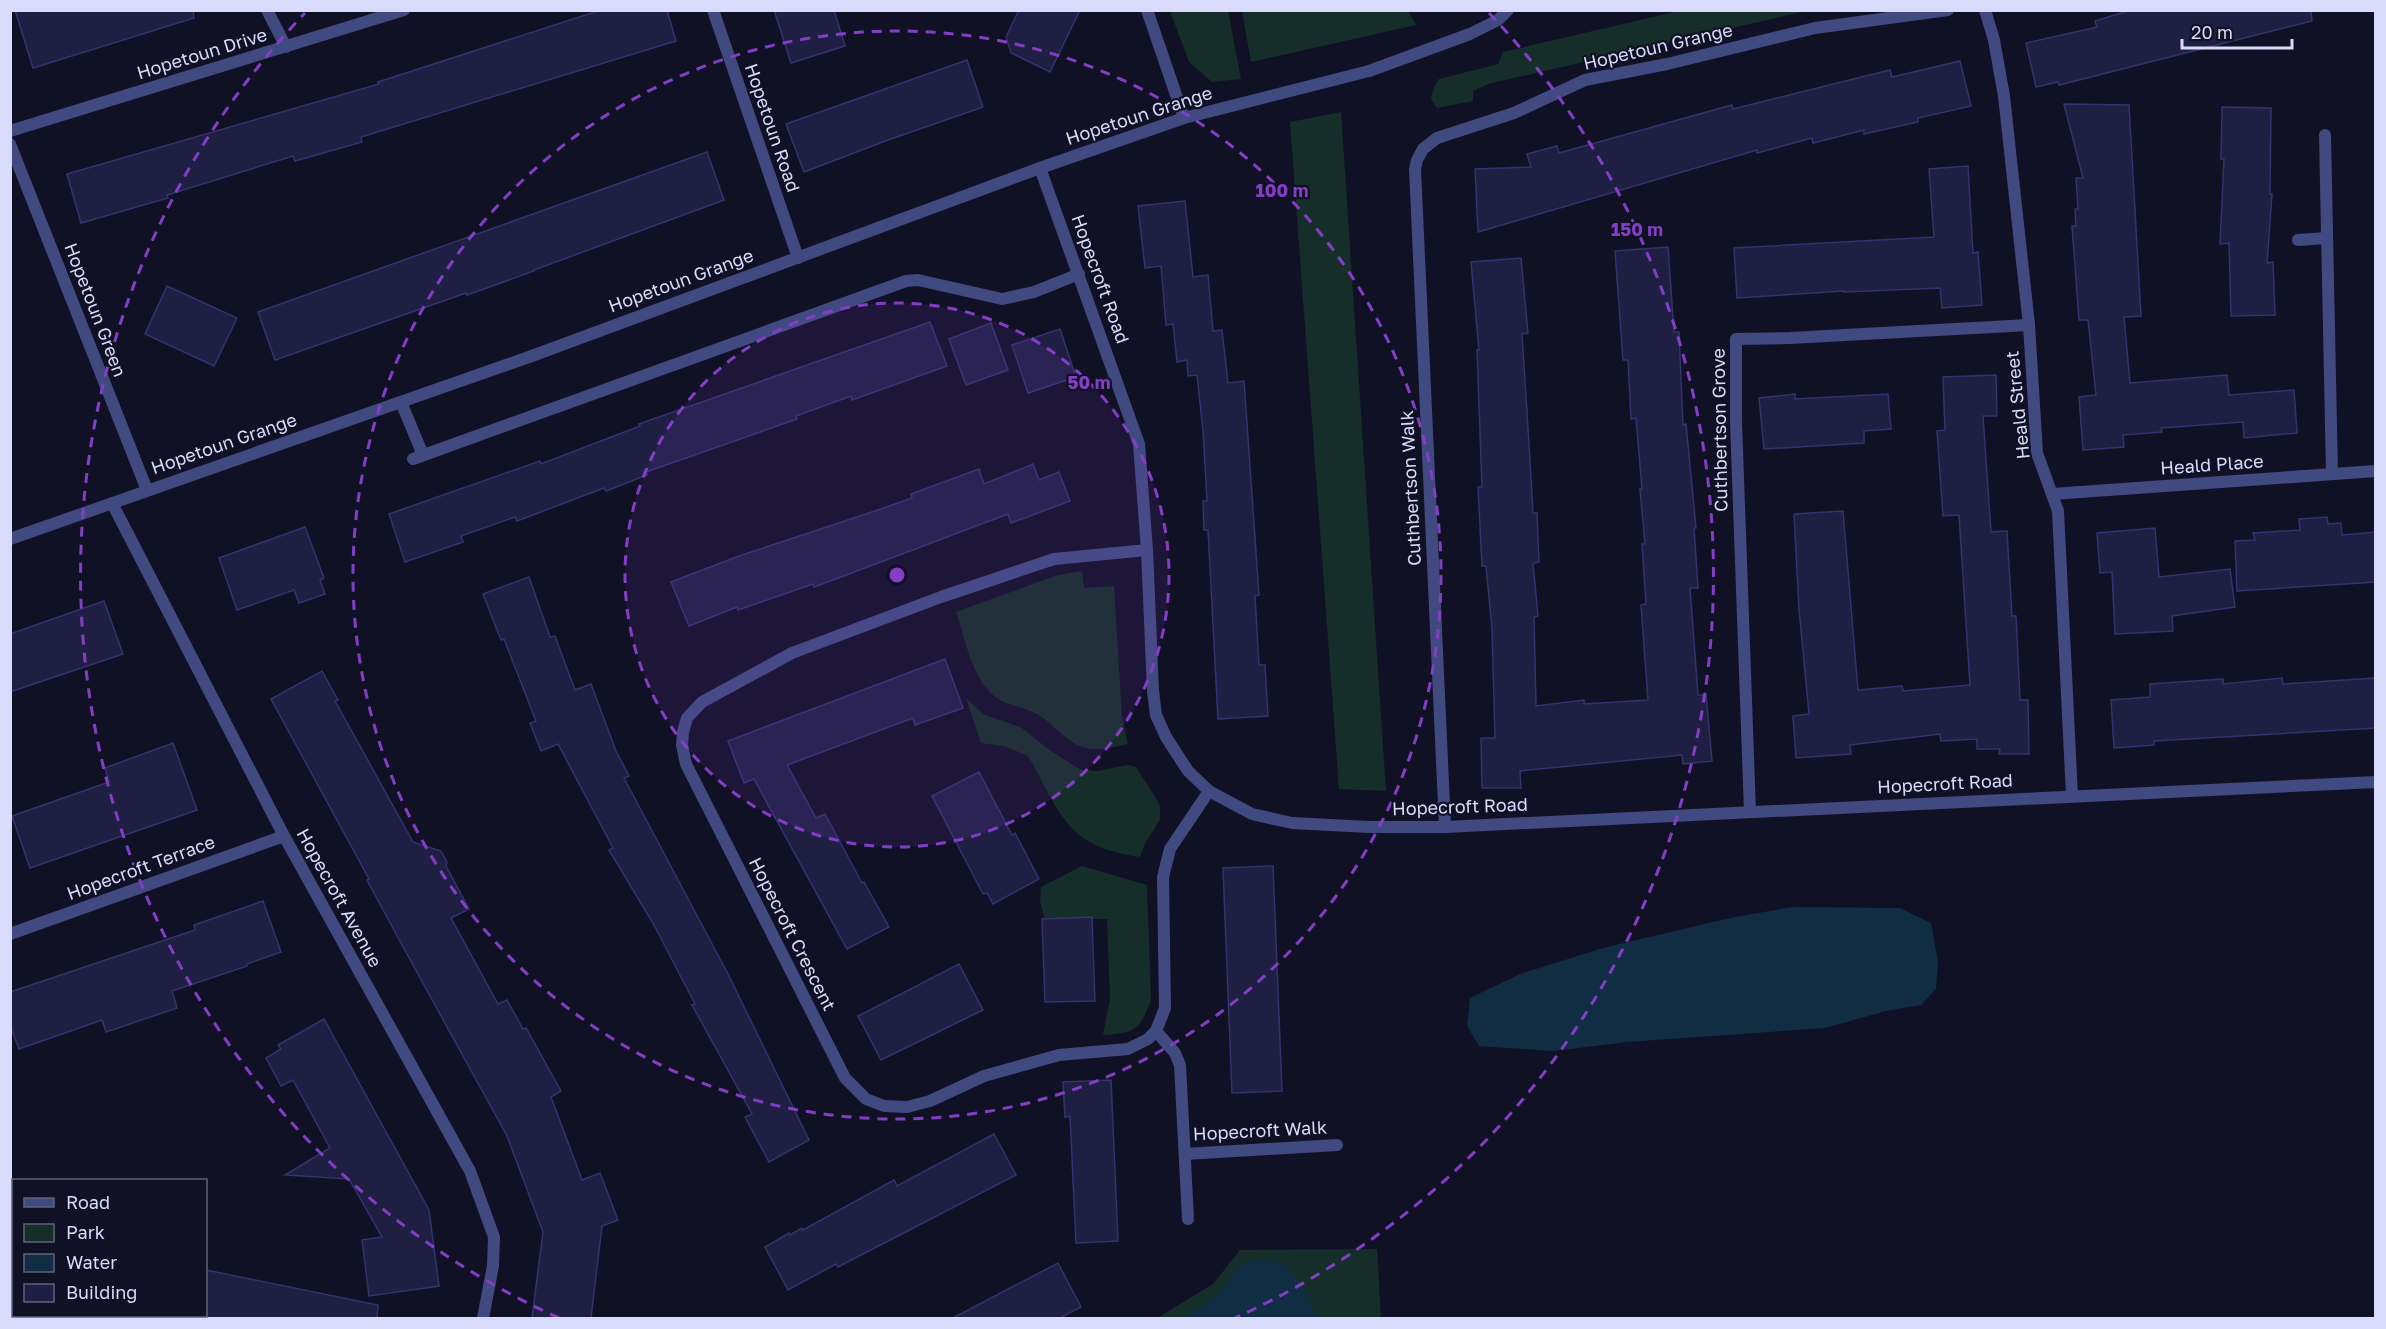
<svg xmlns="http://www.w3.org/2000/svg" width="2386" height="1329" font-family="'Golos Text',sans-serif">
<rect width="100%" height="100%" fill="#111125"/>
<!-- green -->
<g fill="#152e29">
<polygon points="1683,10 1806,11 1488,84 1473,91 1473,101 1437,108 1431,99 1434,87 1439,79 1498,64 1503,52"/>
<polygon points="1170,11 1228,11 1241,79 1212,82 1189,62"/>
<polygon points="1242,11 1408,11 1416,25 1251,62"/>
<polygon points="1341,112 1386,791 1339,789 1290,122"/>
<path d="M1082,571l2,17 30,-2 8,131 6,27c-14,3 -32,8 -46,3 -17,-6 -29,-24 -45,-33 -15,-8 -35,-9 -46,-21 -20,-19 -26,-55 -35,-81l102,-37z"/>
<path d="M966,698l17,16 39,14 26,21 33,21 16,1 30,-6 9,2 24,38v15l-15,23 -5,14c-76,-11 -78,-43 -112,-101l-24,-10 -23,-3z"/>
<path d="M1082,866l65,19 4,114c-11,31 -15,34 -48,36l7,-36 -3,-80h-15l-1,-2 -46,2 -5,-18 1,-14z"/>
<polygon points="1377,1249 1381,1318 1157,1318 1213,1284 1240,1250"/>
</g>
<!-- water -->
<g fill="#112d44">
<polygon points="1792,907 1900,908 1931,923 1938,962 1936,989 1921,1005 1886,1011 1825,1028 1627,1042 1554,1051 1479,1046 1467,1026 1470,998 1520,974 1603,948 1730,918"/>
<path d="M1263,1260c5,1 10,1 15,3 20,7 33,37 38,55h-137c16,-6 29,-13 41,-25 17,-19 12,-31 43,-33z"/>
</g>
<!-- building -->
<g fill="#1f1f44" stroke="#33336e" stroke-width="1.5">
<polygon points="15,10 193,10 194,18 33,68"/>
<polygon points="601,10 667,10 676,41 361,137 362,142 295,161 293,156 167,195 168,198 81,223 67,174 379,84 378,82"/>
<polygon points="774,10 834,10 845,46 791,63"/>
<polygon points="1019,10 1080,10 1050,72 1011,53 1006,37"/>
<polygon points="2131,10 2311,10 2312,21 2059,85 2058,82 2036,87 2026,43 2097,27 2095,21"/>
<polygon points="967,60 983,107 888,140 804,172 786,124"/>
<polygon points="1960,61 1971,106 1918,118 1918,122 1864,134 1864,130 1813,143 1812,138 1757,153 1757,150 1478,232 1475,169 1531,167 1527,154 1557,146 1559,153 1732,105 1733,109 1890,70 1892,77"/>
<polygon points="2064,104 2129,105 2141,316 2124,317 2130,383 2227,375 2229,395 2294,390 2297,433 2244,438 2243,422 2161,428 2162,432 2123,435 2124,447 2083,450 2079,397 2096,395 2088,320 2079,320 2072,226 2076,226 2075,209 2078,209 2076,178 2083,178"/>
<polygon points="2222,107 2271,108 2270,194 2272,194 2267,263 2273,262 2275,315 2231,316 2229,243 2220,244 2224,159 2221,159"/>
<polygon points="707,152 724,200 534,270 534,271 467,295 466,293 275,360 258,312"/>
<polygon points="1968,166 1973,253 1978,252 1982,305 1942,308 1940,288 1844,292 1844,291 1737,298 1734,248 1934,237 1929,169"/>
<polygon points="1185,201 1193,277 1208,275 1213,331 1222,330 1228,383 1244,381 1259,595 1255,596 1259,665 1265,665 1268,716 1218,719 1208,530 1204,530 1203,501 1207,501 1203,430 1197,375 1188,376 1187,360 1177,362 1173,324 1166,325 1161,266 1145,268 1138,206"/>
<polygon points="1668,247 1674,332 1679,332 1683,425 1686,424 1696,528 1694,528 1698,588 1690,588 1698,695 1706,695 1712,761 1683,764 1682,755 1520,771 1521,788 1482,788 1481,738 1495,738 1492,629 1486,566 1482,566 1478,487 1482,487 1477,350 1479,350 1471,262 1521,258 1528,333 1522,334 1529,444 1533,513 1537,513 1539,562 1533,563 1538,616 1534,617 1536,706 1584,700 1584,704 1648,700 1641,605 1646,604 1642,544 1645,544 1640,489 1642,489 1636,418 1631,419 1628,360 1623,360 1615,251"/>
<polygon points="167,286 237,318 214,366 145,334"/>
<polygon points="930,322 947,366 852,400 851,396 796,416 797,419 646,472 647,475 606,491 604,488 517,521 515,517 461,536 463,542 405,562 389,514 540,461 541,464 640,426 639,424"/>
<polygon points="991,323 1008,370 966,385 949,339"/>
<polygon points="1060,329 1076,377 1028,393 1012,345"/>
<polygon points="1996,375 1997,416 1983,416 1991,532 2007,531 2012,616 2016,616 2020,700 2028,700 2029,754 1999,754 2000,749 1977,749 1977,739 1941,741 1940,734 1850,745 1851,754 1796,758 1793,716 1809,714 1799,609 1794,514 1843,511 1858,690 1902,686 1903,691 1970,685 1959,515 1943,516 1937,431 1945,430 1943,377"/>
<polygon points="1795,394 1795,399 1888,394 1891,429 1864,431 1864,443 1764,449 1759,398"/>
<polygon points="1033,464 1039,480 1059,472 1070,501 1011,523 1008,514 841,577 814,587 813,584 738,610 737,607 689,626 671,582 739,556 878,510 912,498 911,494 979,469 984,484"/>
<polygon points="2327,517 2328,524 2341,523 2342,535 2376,532 2376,582 2237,591 2235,541 2255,540 2253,533 2300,530 2299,519"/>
<polygon points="305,527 324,578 320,580 325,594 299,603 294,590 237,610 219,558"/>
<polygon points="2155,528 2159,577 2230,569 2235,607 2172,616 2173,631 2115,634 2112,572 2100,573 2097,533"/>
<polygon points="529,577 550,637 555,636 575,690 591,684 616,751 629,776 624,778 728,974 809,1140 769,1162 745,1117 752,1114 692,1005 695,1004 654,925 609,850 613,848 558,744 541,751 530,723 536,721 504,639 501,640 483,594"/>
<polygon points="104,601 123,654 10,692 10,634"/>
<polygon points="945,659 963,708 915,725 913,718 787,765 816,818 825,814 862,883 864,882 889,927 847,949 754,779 744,783 728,741"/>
<polygon points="322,671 338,700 335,701 413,842 441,851 447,862 446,866 469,909 451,918 498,1004 507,1000 523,1029 526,1028 561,1091 551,1097 582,1180 600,1173 618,1220 602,1226 591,1318 532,1318 543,1232 507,1136 402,945 367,880 369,879 271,699"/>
<polygon points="2282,678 2283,684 2376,678 2376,728 2154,741 2154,745 2114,748 2111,700 2150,697 2150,684 2223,679 2223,684"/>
<polygon points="173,743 197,810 30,868 12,816 109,782 105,768"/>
<polygon points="979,772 1012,835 1015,833 1039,879 993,904 987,893 983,894 932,796"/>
<polygon points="1273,866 1282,1091 1232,1093 1223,868"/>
<polygon points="263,901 281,952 247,964 247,966 172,991 177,1008 106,1032 102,1020 19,1049 10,1025 10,992 195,930 194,925"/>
<polygon points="1092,917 1095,1001 1045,1002 1042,919"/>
<polygon points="959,964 983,1010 881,1060 858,1016"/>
<polygon points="324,1019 429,1210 439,1286 369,1296 362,1240 382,1237 349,1179 285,1175 330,1148 293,1080 281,1086 266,1058 281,1049 278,1045"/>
<polygon points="1111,1080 1118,1241 1076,1243 1070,1116 1065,1117 1063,1082"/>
<polygon points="994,1134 1016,1175 838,1267 836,1264 788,1290 765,1247 789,1233 790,1235 802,1228 803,1230 894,1180 897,1186"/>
<polygon points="1058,1263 1081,1307 1060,1318 953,1318"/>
<polygon points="206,1270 378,1305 377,1318 206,1318"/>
</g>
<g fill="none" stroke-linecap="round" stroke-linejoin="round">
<!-- street -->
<g stroke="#404a80" stroke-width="12">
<polyline points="267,10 286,47"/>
<polyline points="713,10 798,258"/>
<polyline points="1147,10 1184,118"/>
<polyline points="1985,10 1994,40 2004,96 2029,325 2037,453 2058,511 2072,796"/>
<polyline points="10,131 404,10"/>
<polyline points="2325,135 2332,474"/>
<polyline points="10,144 147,490"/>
<polyline points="1040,168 1139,444 1147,550 1153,691 1156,715 1166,737 1188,771 1209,791 1252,814 1292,823 1369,827 1445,827 2376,782"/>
<polyline points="2298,240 2327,238"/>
<polyline points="401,402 423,455"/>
<polyline points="413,459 906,281 918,280 1002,299 1034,292 1079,274"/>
<polyline points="2052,494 2376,471"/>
<polyline points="112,503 284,836 470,1171 494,1237 493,1266 483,1318"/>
<polyline points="10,539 529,357 1040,168 1184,118 1369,71 1470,34 1498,20 1508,10"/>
<polyline points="1147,550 1054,559 941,597 792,653 702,702 687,718 683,732 682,745 686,764 845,1078 866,1099 884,1106 907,1107 930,1101 984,1076 1059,1055 1128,1049 1148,1039 1156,1031 1165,1008 1163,877 1170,849 1209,791"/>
<polyline points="1750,812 1736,422 1736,339 1790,338 2029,325"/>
<polyline points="1445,827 1415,169 1417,160 1423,149 1437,138 1514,113 1585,80 1667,64 1815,28 1948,10"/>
<polyline points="10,934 284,836"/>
<polyline points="1156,1031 1175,1053 1180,1065 1188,1219"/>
<polyline points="1185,1154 1337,1145"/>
</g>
</g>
<!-- distance rings -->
<circle cx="897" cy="575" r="272" fill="#843ec5" fill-opacity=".12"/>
<g fill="none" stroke="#843ec5" stroke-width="3" stroke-dasharray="10 8">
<circle cx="897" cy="575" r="272"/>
<circle cx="897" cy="575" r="544"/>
<path d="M559 1318A816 816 0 0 1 305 13M1489 13A816 816 0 0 1 1235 1318"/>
</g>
<g text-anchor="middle" stroke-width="4.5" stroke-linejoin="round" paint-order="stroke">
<!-- street labels -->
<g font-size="18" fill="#d8dbfc" stroke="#111125">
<text transform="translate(1658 47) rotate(-13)" y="6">Hopetoun Grange</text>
<text transform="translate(202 54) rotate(-17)" y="6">Hopetoun Drive</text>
<text transform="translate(1139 116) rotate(-18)" y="6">Hopetoun Grange</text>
<text transform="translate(772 128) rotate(71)" y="6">Hopetoun Road</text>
<text transform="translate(1100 279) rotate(70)" y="6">Hopecroft Road</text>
<text transform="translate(681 281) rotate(-20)" y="6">Hopetoun Grange</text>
<text transform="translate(95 310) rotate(69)" y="6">Hopetoun Green</text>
<text transform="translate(2018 405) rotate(-96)" y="6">Heald Street</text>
<text transform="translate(1720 430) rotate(-91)" y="6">Cuthbertson Grove</text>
<text transform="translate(224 444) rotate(-19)" y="6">Hopetoun Grange</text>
<text transform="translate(2212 465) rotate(-4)" y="6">Heald Place</text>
<text transform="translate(1411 488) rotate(-93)" y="6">Cuthbertson Walk</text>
<text transform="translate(1945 784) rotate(-3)" y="6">Hopecroft Road</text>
<text transform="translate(1460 807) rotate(-2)" y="6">Hopecroft Road</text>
<text transform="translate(141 868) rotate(-20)" y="6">Hopecroft Terrace</text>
<text transform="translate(339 898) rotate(61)" y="6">Hopecroft Avenue</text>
<text transform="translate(792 934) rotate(63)" y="6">Hopecroft Crescent</text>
<text transform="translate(1260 1131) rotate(-3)" y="6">Hopecroft Walk</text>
</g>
</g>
<circle cx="897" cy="575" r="9" fill="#843ec5" stroke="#111125" stroke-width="3"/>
<g font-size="18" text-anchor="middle" font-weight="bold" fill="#843ec5" stroke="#111125" stroke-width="4.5" stroke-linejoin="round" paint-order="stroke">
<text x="1282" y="197">100 m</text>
<text x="1637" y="236">150 m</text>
<text x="1089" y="389">50 m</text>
</g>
<!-- border -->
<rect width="2386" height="1329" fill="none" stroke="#d8dbfc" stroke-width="24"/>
<!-- legend -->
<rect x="12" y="1179" width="195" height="138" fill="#111125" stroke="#61627b" stroke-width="1.5"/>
<rect x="24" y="1198" width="30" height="9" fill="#404a80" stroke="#61627b" stroke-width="1.5"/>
<text x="66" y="1209" font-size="18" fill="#d8dbfc">Road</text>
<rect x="24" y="1224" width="30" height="18" fill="#152e29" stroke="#61627b" stroke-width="1.5"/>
<text x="66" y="1239" font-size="18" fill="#d8dbfc">Park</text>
<rect x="24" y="1254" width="30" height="18" fill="#112d44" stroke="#61627b" stroke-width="1.5"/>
<text x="66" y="1269" font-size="18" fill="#d8dbfc">Water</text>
<rect x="24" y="1284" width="30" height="18" fill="#1f1f44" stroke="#61627b" stroke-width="1.5"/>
<text x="66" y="1299" font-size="18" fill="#d8dbfc">Building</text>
<!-- scale -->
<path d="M2182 39v9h110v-9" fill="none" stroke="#d8dbfc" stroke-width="3"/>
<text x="2191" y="39" font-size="18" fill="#d8dbfc" stroke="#111125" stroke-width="4.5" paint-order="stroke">20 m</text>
</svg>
